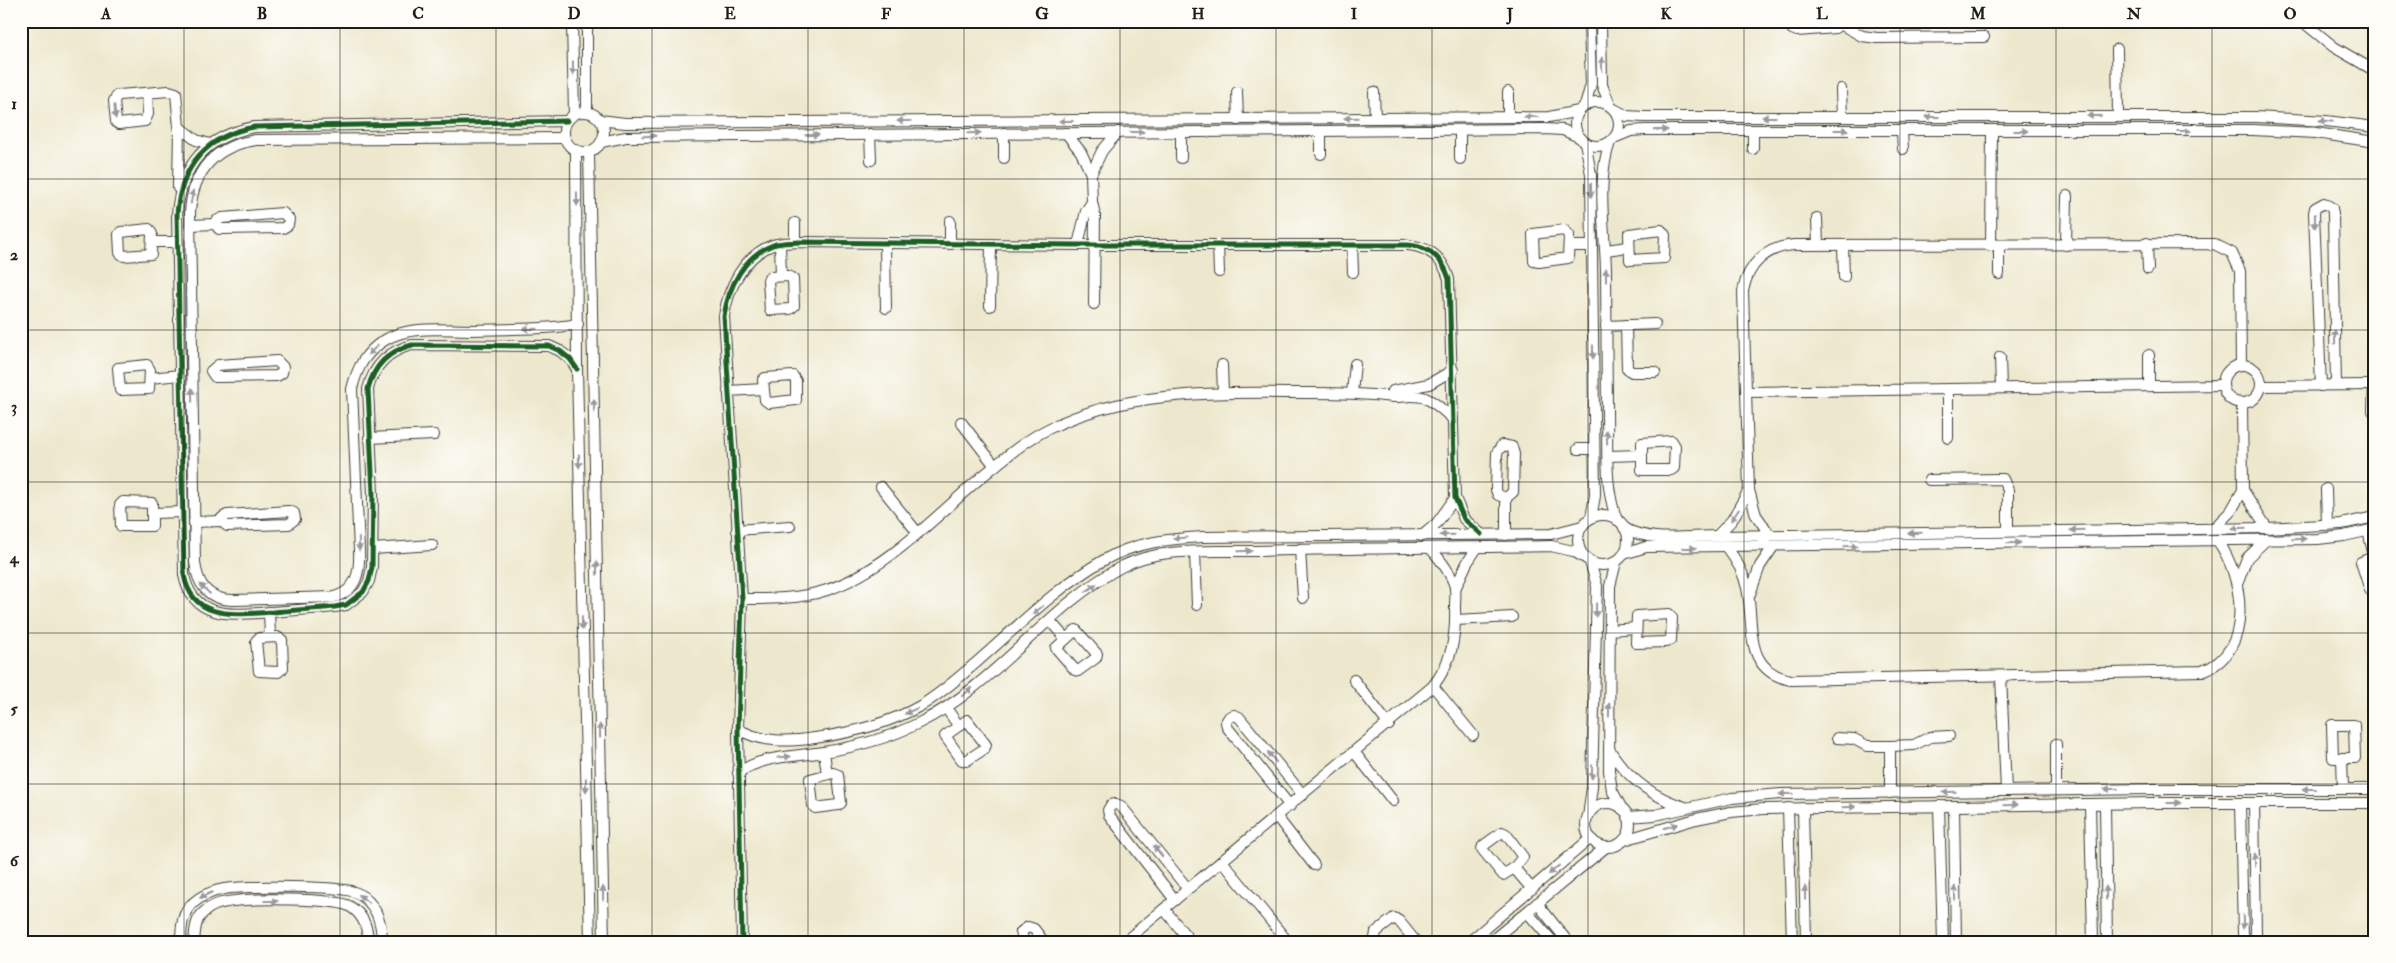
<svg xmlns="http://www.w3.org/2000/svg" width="2396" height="963" font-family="'IM FELL Double Pica',serif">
<rect width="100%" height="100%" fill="#fdfcf7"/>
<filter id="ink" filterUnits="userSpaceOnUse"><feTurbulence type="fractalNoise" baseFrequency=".02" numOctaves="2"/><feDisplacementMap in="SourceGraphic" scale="10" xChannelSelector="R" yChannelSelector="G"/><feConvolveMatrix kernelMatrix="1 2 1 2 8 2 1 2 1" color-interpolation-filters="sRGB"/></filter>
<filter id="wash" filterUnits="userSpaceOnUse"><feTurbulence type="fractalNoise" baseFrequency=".0096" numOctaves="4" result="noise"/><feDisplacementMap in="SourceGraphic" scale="20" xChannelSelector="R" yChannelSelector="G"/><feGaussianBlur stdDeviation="1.12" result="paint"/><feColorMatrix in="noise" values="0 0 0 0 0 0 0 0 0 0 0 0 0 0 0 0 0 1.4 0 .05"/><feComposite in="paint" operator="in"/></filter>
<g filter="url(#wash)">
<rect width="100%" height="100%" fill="#ede8cd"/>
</g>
<g filter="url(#ink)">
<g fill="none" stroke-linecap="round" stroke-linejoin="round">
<!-- minor casing -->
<g stroke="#3b3b37" stroke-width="12">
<g id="minor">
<polyline points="572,21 574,114"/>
<polyline points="587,21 587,112"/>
<polyline points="1601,21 1602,85 1610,105"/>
<polyline points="1790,21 1792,29 1797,31 1835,28 1844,21"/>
<polyline points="2302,21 2334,47 2375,71"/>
<polyline points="1842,25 1862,36 1877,38 1984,37"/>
<polyline points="2117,49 2118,116"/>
<polyline points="1841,89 1842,117"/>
<polyline points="1237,92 1238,120"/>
<polyline points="1374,92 1375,118"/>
<polyline points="1508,92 1508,117"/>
<polyline points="147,93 148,114 145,121 119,124 116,122 114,101 117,95 119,95 169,91 176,93 179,127 178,188"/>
<circle cx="1597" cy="124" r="22"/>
<polyline points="1585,106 1591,84 1589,21"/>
<polyline points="1614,109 1627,116 1644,117 2256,117 2326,121 2375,127"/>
<circle cx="584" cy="132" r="20"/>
<polyline points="600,120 625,123 1549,117 1579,111"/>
<path d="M567,121l-313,6c-48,9 -73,38 -77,87l7,361c9,47 53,39 89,37 21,-2 41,-3 62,-5l11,-2 17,-13 6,-11 3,-14 1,-73 -5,-105c6,-24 20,-38 44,-44l137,1 11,5 10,8 7,10"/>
<polyline points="179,127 196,140 210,144"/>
<polyline points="1460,130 1460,159"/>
<polyline points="1753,130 1753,149"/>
<polyline points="1321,131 1321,154"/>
<polyline points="1902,131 1903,149"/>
<polyline points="1181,132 1181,158"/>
<polyline points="1066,133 1081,152 1091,174 1092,202 1095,215 1094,304"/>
<polyline points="870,134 871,160"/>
<path d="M564,138l-308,2c-42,6 -63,31 -66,72l5,350c2,22 13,38 38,38l101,-3c23,-6 26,-25 25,-47l-7,-161c5,-21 13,-37 33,-49 24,-15 59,-10 86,-10 36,-1 72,0 107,-6"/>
<polyline points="1614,138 1631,131 1645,130 2252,130 2316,133 2375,142"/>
<polyline points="601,142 626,137 1544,129 1563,130 1581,138"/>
<polyline points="1585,142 1591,174 1595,496 1591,518"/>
<path d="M1610,142c-14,40 -5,86 -4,128 0,48 1,96 1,144 1,35 -3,72 10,106"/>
<polyline points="576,151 577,369 590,942"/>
<polyline points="589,152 604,942"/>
<polyline points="1004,158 1004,133"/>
<polyline points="1091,174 1102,151 1118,132"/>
<polygon points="283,213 289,219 288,225 283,228 222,229 219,229 215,224 216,221 222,218"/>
<polyline points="1817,218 1818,245"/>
<polyline points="795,223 795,242"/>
<polyline points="190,225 215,224"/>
<polygon points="149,229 152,234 151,254 124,256 120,253 119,234 121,232"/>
<polygon points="1564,230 1569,235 1568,258 1539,262 1534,261 1533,234"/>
<polygon points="1661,230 1665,235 1664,258 1630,260 1629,234"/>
<polyline points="153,242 177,242"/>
<polyline points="885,243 886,308"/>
<polyline points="2147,243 2148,269"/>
<polyline points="780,244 781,276"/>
<polyline points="950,244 950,221"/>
<polyline points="1078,245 1086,211 1092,202"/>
<polyline points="1218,245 1219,272"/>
<polyline points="1352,245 1353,272"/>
<polyline points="1843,245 1844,277"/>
<polyline points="2066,245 2067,196"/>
<polyline points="1570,246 1592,246"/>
<polyline points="1991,246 1992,131"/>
<polyline points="1999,246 1999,274"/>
<polyline points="1606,250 1628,247"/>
<polygon points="788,276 793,279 794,306 790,309 770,310 768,280 770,277"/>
<polyline points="990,306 991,244"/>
<polyline points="1626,325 1627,369 1632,372 1655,372"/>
<polyline points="1606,326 1655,324"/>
<polyline points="2149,355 2149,386"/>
<polyline points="2000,357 2001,388"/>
<polygon points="277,361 283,367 282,373 277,376 219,377 215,377 211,371 218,365"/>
<circle cx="2242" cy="384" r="19"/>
<polygon points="147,365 150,370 149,389 120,390 118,368"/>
<polyline points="1222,365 1223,393"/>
<polygon points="793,376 796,381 796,400 769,403 765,400 763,380 765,378"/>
<polyline points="150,378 180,375"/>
<polyline points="2261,386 2375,385"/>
<polyline points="2321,386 2314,213 2315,208 2324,203 2332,208 2333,214 2336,385"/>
<polyline points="1948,389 1948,438"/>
<polyline points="728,391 763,389"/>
<polyline points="1393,391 1429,384 1453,370"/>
<polyline points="1746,392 2223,385"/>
<polyline points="1352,393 1355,364"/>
<polyline points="2373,411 2374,385"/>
<polyline points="961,422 995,466"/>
<polyline points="369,438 434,435"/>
<polygon points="1672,441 1675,446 1674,468 1671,470 1642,470 1642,443"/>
<polygon points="1502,445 1512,447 1514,454 1513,492 1506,498 1498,495 1496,490 1497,453"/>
<polyline points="1578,449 1594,449"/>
<polyline points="1608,456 1640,455"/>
<polyline points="1929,480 2003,479 2008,490 2008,531"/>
<polyline points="881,487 917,532"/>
<polyline points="2326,489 2327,525"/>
<polyline points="2243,490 2267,528"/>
<polyline points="1506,498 1506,535"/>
<polygon points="123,502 152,503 152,526 121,526 120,505"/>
<polygon points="289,511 294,513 295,519 289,524 227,526 221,521 222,518 227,515"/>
<polyline points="154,513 182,512"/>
<circle cx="1603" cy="540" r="25"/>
<polyline points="194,522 221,521"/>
<path d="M1624,528c26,15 64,8 93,8l550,-8 74,-4 34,-7"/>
<polyline points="2214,528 2231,511 2243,490 2242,403"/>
<polyline points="737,530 790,526"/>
<polyline points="2368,531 2374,556"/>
<path d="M1770,535l-14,-20 -7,-25 -6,-199c5,-27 23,-44 51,-46l420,-1 18,9 8,18 1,94"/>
<polyline points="1422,536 1437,523 1455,498"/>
<polyline points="1717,536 1732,520 1749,490"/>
<path d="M1726,547c10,12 18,26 21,41 8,36 -5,83 44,92l411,-9c53,-18 42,-95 15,-131"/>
<polyline points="373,549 432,545"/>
<polyline points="1300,549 1303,598"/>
<polyline points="1195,552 1197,605"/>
<polyline points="1624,554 1646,547 2318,539 2344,536 2375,529"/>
<polyline points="2375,556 2361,562 2370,590 2375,592"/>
<polyline points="1616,562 1610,586 1609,771 1612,790 1622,809"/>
<polyline points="2238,582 2247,558 2267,539"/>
<polyline points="1455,589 1467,563 1477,548"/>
<polyline points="1750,594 1760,566 1773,547"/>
<path d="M742,599c28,0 58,0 85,-9 57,-19 106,-71 151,-110 22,-18 44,-38 70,-51 81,-41 176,-36 265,-36 27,0 55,1 81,4 11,0 21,-3 31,1 11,4 19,14 28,21"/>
<polyline points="269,612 270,637"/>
<polygon points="1669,614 1672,618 1671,640 1666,642 1636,643 1637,616"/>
<polyline points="1456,620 1512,617"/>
<polyline points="1050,621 1065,638"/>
<polygon points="1076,630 1097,654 1096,658 1078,671 1075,670 1056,648"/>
<polyline points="1610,630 1635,628"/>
<polygon points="277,637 282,640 283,668 278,672 259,671 256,641 259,638"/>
<polyline points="2001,676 2006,791"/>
<polyline points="1354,680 1389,725"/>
<polyline points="1433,686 1473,735"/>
<polyline points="946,708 958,725"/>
<polygon points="967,720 986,745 984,749 966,761 962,760 945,736"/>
<polygon points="2332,725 2354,725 2355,758 2333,758"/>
<path d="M738,729c24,14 51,13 77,9 36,-5 73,-14 105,-32 21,-12 39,-29 57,-44 40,-35 81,-76 127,-102 31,-18 65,-21 99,-23l348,-3 31,-8"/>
<polyline points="1837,738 1854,739 1867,746 1890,746 1914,745 1930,737 1949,736"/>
<path d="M1609,749c18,29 43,48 76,58"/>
<polyline points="824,752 827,774"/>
<polyline points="1355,753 1393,801"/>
<polyline points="2342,759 2343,788"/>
<path d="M738,773c25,-18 56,-16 85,-21 33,-5 66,-14 96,-29 77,-38 127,-115 202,-156 39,-21 92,-15 135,-16 98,-3 196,-3 295,-5l22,5 12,7"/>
<polygon points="833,773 838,775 841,803 838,805 815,808 813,805 810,779"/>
<polyline points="2056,790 2056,744"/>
<polyline points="1890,793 1890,746"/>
<polyline points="2240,803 2243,934 2247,942"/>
<circle cx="1608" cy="825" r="22"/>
<polyline points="2090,804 2093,942"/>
<polyline points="2105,804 2107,942"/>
<polyline points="1290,806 1227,727 1226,722 1229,717 1234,715 1239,717 1303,795"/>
<polyline points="1939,806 1943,942"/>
<polyline points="1954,806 1956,942"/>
<polyline points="1788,808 1792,942"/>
<polyline points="1803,808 1806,942"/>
<polyline points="1277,817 1314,865"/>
<polyline points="1588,817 1592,787 1597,586 1590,562"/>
<polyline points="1628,817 1655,815 1732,798 1781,794 2153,789 2375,789"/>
<polygon points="1502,832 1506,834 1523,857 1514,868 1503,875 1482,849 1483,846"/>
<polyline points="1624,840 1696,819 1731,812 1763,809 2153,803 2375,803"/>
<polyline points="1222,861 1288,942"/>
<polyline points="1514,868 1532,889"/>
<polyline points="1175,900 1109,815 1108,810 1111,805 1116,804 1121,806 1188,889"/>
<polyline points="1537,903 1568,942"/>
<polyline points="1164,909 1191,942"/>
<polyline points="1527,912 1553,942"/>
<path d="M181,942c0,-14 1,-30 12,-39 9,-8 20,-12 31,-14 20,-3 118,-4 133,4 19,10 25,29 25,49"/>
<path d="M194,942c1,-10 1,-22 9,-29 6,-6 16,-10 24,-11 19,-4 107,-4 122,4 14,8 19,21 19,36"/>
<path d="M742,942l-4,-213 4,-130 -18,-283c4,-28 20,-61 49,-71 9,-3 19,-2 27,-3l278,3h330c21,2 35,13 41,34l6,219 9,21 17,15"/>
<polyline points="1024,942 1021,932 1028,927 1034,929 1044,942"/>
<path d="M1124,942l309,-256c19,-24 23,-49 22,-79 0,-6 1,-14 0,-20 -4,-14 -15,-28 -25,-39"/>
<polyline points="1377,942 1375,938 1376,932 1394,918 1399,921 1416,942"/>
<polyline points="1469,942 1591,838"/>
<polyline points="1490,942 1606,847"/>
<polyline points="2252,942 2256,934 2254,803"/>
</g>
</g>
<!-- minor -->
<use href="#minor" stroke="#fff" stroke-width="10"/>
<!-- cycleway casing -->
<g stroke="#fdfcf7" stroke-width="8">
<g id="cycleway">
<path d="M567,121l-313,6c-48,9 -73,38 -77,87l7,361c9,47 53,39 89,37 21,-2 41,-3 62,-5l11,-2 17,-13 6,-11 3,-14 1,-73 -5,-105c6,-24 20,-38 44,-44l137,1 11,5 10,8 7,10"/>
<path d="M742,942l-4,-213 4,-130 -18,-283c4,-28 20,-61 49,-71 9,-3 19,-2 27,-3l278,3h330c21,2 35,13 41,34l6,219 9,21 17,15"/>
</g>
</g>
<!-- cycleway -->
<use href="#cycleway" stroke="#1b5e20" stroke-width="5"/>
</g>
<!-- one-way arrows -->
<defs><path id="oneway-solid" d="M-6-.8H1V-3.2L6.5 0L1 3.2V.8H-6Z" transform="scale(1.25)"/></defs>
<g fill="#999">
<use href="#oneway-solid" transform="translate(1602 64) rotate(-91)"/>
<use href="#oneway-solid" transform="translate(573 68) rotate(89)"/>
<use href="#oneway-solid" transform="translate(115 112) rotate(85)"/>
<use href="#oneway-solid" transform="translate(2094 116) rotate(180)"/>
<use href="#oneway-solid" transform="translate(1531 117) rotate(180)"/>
<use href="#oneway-solid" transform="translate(1769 117) rotate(180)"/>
<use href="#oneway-solid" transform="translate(1932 117) rotate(180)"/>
<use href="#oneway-solid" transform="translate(1351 118) rotate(179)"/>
<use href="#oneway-solid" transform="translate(904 121) rotate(180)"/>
<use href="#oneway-solid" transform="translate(1066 121) rotate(180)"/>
<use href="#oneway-solid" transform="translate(2326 121) rotate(-174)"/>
<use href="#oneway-solid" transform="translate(1661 130)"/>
<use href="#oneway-solid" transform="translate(1841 130)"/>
<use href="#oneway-solid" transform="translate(2021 131)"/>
<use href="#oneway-solid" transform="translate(2184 131)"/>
<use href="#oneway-solid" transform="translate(1137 132)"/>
<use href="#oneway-solid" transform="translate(974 133) rotate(-1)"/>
<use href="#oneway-solid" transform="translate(812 135) rotate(-1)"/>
<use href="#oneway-solid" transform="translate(649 136) rotate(-1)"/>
<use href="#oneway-solid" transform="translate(1591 190) rotate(90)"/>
<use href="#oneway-solid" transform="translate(192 197) rotate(-80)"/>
<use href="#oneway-solid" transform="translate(577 199) rotate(89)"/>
<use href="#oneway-solid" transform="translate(2315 221) rotate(89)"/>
<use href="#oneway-solid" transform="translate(1606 275) rotate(-90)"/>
<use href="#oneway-solid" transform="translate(530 329) rotate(179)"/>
<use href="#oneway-solid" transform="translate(2335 337) rotate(-91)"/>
<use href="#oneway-solid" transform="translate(373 350) rotate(137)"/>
<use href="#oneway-solid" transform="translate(1593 352) rotate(89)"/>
<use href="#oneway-solid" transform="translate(192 395) rotate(-91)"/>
<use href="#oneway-solid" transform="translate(594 406) rotate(-91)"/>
<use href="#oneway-solid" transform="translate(1607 437) rotate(-91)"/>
<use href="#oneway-solid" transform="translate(579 461) rotate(89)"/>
<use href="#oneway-solid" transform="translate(1735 515) rotate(125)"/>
<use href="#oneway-solid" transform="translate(2239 528) rotate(179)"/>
<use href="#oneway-solid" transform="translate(2077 530) rotate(179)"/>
<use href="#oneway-solid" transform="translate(1915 533) rotate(179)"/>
<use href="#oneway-solid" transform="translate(1447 535) rotate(178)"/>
<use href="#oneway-solid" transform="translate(1180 538) rotate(174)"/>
<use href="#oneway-solid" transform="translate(2299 539) rotate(-1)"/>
<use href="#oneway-solid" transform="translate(2014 543) rotate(-1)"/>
<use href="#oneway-solid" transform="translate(359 544) rotate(88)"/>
<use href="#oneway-solid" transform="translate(1851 546) rotate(-1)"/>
<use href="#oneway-solid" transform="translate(1689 548)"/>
<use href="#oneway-solid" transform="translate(1245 551) rotate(-2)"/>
<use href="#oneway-solid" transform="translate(597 568) rotate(-91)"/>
<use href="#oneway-solid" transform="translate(1091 588) rotate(-36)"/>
<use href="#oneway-solid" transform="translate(205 589) rotate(-135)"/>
<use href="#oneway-solid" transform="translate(1038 610) rotate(140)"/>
<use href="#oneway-solid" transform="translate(1596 610) rotate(91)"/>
<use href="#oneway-solid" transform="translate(582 623) rotate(89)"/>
<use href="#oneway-solid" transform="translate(967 692) rotate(-40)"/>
<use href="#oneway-solid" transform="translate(1609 710) rotate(-89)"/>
<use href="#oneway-solid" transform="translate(911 711) rotate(155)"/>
<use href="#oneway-solid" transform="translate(600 731) rotate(-91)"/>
<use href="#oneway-solid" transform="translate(784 757) rotate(-6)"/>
<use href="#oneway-solid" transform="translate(1272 757) rotate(-129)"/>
<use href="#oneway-solid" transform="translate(1592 772) rotate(91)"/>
<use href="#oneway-solid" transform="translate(586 785) rotate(89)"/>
<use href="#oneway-solid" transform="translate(2111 789) rotate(179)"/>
<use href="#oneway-solid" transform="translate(2309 789) rotate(180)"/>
<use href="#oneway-solid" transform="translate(1949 792) rotate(179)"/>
<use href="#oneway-solid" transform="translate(1786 794) rotate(178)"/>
<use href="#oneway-solid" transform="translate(2174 803)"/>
<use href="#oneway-solid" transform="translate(2011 805) rotate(-1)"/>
<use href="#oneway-solid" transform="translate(1849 807) rotate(-1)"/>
<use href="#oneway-solid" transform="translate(1671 826) rotate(-17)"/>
<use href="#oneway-solid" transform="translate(1158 851) rotate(-129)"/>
<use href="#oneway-solid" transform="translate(2255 860) rotate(-91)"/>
<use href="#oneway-solid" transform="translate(1554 870) rotate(139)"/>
<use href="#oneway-solid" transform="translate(603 893) rotate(-91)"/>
<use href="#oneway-solid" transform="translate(1805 893) rotate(-91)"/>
<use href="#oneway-solid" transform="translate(1955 893) rotate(-91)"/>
<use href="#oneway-solid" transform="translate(2106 893) rotate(-91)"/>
<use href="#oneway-solid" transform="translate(206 895) rotate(155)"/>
<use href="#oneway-solid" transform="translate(364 899) rotate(-140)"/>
<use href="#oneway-solid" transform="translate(271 901)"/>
<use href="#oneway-solid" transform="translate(2243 922) rotate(88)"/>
</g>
</g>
<!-- grid -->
<path fill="none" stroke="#1c1c1c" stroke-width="1" stroke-opacity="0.55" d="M184,21v921M340,21v921M496,21v921M652,21v921M808,21v921M964,21v921M1120,21v921M1276,21v921M1432,21v921M1588,21v921M1744,21v921M1900,21v921M2056,21v921M2212,21v921M21,179h2354M21,330h2354M21,482h2354M21,633h2354M21,784h2354"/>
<!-- margin -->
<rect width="2396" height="963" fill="none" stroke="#fdfcf7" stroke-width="55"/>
<rect x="28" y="28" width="2340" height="908" fill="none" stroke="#1c1c1c" stroke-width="2"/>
<g font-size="16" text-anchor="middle" font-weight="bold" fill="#1c1c1c">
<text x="106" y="19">A</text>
<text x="262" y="19">B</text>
<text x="418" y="19">C</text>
<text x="574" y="19">D</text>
<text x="730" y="19">E</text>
<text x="886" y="19">F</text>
<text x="1042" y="19">G</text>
<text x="1198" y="19">H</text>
<text x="1354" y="19">I</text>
<text x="1510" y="19">J</text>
<text x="1666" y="19">K</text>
<text x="1822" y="19">L</text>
<text x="1978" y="19">M</text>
<text x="2134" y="19">N</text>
<text x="2290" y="19">O</text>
<text x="14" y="109">1</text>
<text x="14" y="260">2</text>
<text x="14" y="412">3</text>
<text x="14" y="563">4</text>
<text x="14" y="714">5</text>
<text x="14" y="866">6</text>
</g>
</svg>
